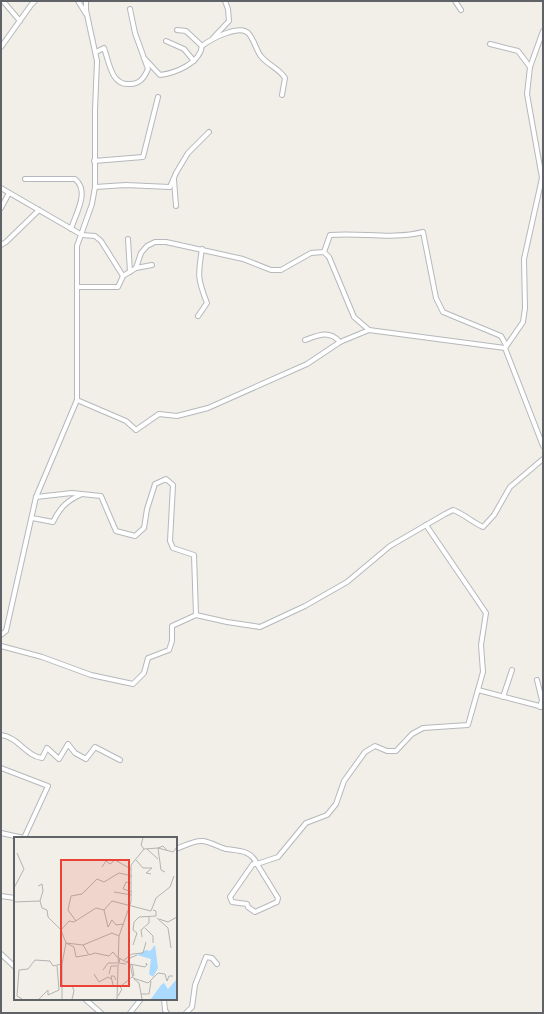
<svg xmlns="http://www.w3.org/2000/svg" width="544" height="1014" font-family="Ubuntu,sans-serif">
<rect width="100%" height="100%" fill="#f1efe8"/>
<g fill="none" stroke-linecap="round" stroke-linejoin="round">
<!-- minor casing -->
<g stroke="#b5b8bc" stroke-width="6">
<g id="minor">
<polyline points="3,1 20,21"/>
<polyline points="78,1 86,14"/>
<polyline points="455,1 461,10"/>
<polyline points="177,30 186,31 202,46"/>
<polyline points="543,31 530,67 527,94 542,178 524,259 525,308 523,322 505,348 543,446"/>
<polyline points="213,38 229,21 228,9 225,1"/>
<polyline points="166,41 184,49 194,61"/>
<polyline points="490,44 518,51 530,67"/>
<polyline points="1,47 31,5 35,1"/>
<path d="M96,52l8,-4c5,13 7,38 26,36 10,0 14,-6 18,-15l-13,-36 -5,-24"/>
<path d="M145,59l15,16c16,-2 40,-12 42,-29 9,-7 39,-23 47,-12 5,6 7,15 11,21 7,10 19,13 25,23l-3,17"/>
<polyline points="94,161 143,157 158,97"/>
<path d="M25,179h50c15,12 1,34 -4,50"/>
<polyline points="174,180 176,206"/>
<polyline points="95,187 126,185 170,187 176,173 188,153 209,132"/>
<polyline points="1,188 82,235 95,236 101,241 123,276 136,268 141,253 147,246 155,242 166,242 243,259 271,270 281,270 311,253 324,252 329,257 354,317 369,330"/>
<polyline points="1,208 9,193"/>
<polyline points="128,239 130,272"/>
<polyline points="1,245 6,242 39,210"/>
<path d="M324,252l6,-17c31,-3 62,5 93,-3l13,66 7,14 58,24 5,9"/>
<polyline points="136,268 152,265"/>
<polyline points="77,287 118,287 123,276"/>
<path d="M198,316l9,-13c-10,-25 -9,-29 -5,-54"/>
<path d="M305,340c14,-5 24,-10 35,2"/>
<polyline points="77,400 126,421 136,430 159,414 177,416 208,408 307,364 340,342 369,330 505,348"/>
<polyline points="36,497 72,493 101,496 116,531 135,536 144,528 147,509 155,484 166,479 173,485 170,541 173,548 194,555 196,615"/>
<path d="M32,518l21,4c7,-15 15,-22 29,-28"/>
<polyline points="1,635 6,631 36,497 77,400 77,246 92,204 95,187 95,110 97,61 86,10 86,1"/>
<path d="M1,646l41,11 49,18 42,9 11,-11 4,-15 21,-8 3,-9v-15l24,-11 31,7 33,5 45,-21 42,-24 43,-36 55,-32 8,-4c11,4 19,12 30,17l11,-12 16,-28 33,-28"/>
<polyline points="537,680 542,700 540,707"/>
<polyline points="478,690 543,707"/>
<polyline points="503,697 512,670"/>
<path d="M1,735c17,2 25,21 41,23l5,-10 12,11 9,-15 7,9 11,6 9,-12 25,13"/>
<polyline points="1,768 48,786 24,838 1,833"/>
<path d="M176,849c8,-3 18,-9 27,-8 8,1 15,6 23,8 13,2 25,1 31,15l21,-7 28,-34 21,-8 9,-11 8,-23 21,-29 10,-6 12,5h9l16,-17 11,-6 45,-3 15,-53 -2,-27 5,-32 -60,-88"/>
<polygon points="253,864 257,864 278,898 277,902 255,912 248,907 247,904 232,902 230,897"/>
<polyline points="1,896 15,898"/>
<polyline points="1,954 15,967"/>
<polyline points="85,999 101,1013"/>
<polyline points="164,999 165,1010 167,1013"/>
<polyline points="130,1013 141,999"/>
<polyline points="186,1013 192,1007 195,985 206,957 212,958 217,964"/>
</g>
</g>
<!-- minor -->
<use href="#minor" stroke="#fff" stroke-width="4"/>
</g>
<!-- overview -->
<g transform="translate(14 837)">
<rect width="163" height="163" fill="#f1efe8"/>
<path d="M141,108l3,23 -5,9 -4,-3 2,-15 -14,-4 9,-5 4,1zM163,142v20h-26l10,-14 3,-2 4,6z" fill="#aadaff"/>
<path fill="none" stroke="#b3b3b1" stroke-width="1" d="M129,1l-2,7 3,4M133,12l11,10M122,23l7,8h9l-6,5 5,1M88,30l4,-6 4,3 5,-4 16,9M151,35l-4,-2 -3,-22 5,-2 4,4M117,46l-5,-1 -3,7 9,3M24,49l4,-2 1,7 -3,10M0,51l10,-19 -7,-16M100,55l18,3M0,65l26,-1 2,7 5,2 1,7 13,13 8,-9 5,1 22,-14 8,2 8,-9 39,10 5,-13 14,-11 4,-11M90,73l4,17 4,-7 4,5 8,-1M143,81l11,10 3,20M145,82l9,3 9,-5M62,84l-8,-11 3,-14 11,-2 15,-15 7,3 15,-9 13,3M131,91l8,8v7M47,93l5,13 -4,21v35M128,100l-1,-7 8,-7v-6M52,106l17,2 29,-12 7,3M52,106l8,4 2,10 12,-2M69,108l6,10 6,-2 14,3 4,-4 4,5 13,7 3,14 15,5 10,-10 7,1 2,7 2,-5h4M119,108l4,-12 -4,-3 1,-8 5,-5 17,-1v-5l-3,-1M106,121l-1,5 7,1M110,123l8,-6 11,-1 3,-11M113,125l3,-4 7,-3M116,127l15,3 2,-2 -1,-2 1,2M118,127l2,12M89,133l5,-7h9M80,137l5,8 9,-5 3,2M95,137l2,-8h6M120,142l5,4 3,16M58,148l2,6 -2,8M99,148l-2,-9h3l2,4M106,150l12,-10M127,157h8l2,-13M104,159l4,-7 -4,-4M8,162l-5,-3 2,-26 9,-1 7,-9 15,1 3,5 9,-2M25,162l9,-9v5l11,-5 -2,-24M103,162l2,-63 12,-34v-37l13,-16 14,-1 15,4 4,-5"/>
<path fill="#ea4335" fill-opacity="0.15" stroke="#ea4335" stroke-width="2" d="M47,23h68v126h-68z"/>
<rect width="163" height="163" fill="none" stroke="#5f6368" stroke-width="2"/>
</g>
<!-- border -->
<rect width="544" height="1014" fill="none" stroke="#5f6368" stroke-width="4"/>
</svg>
